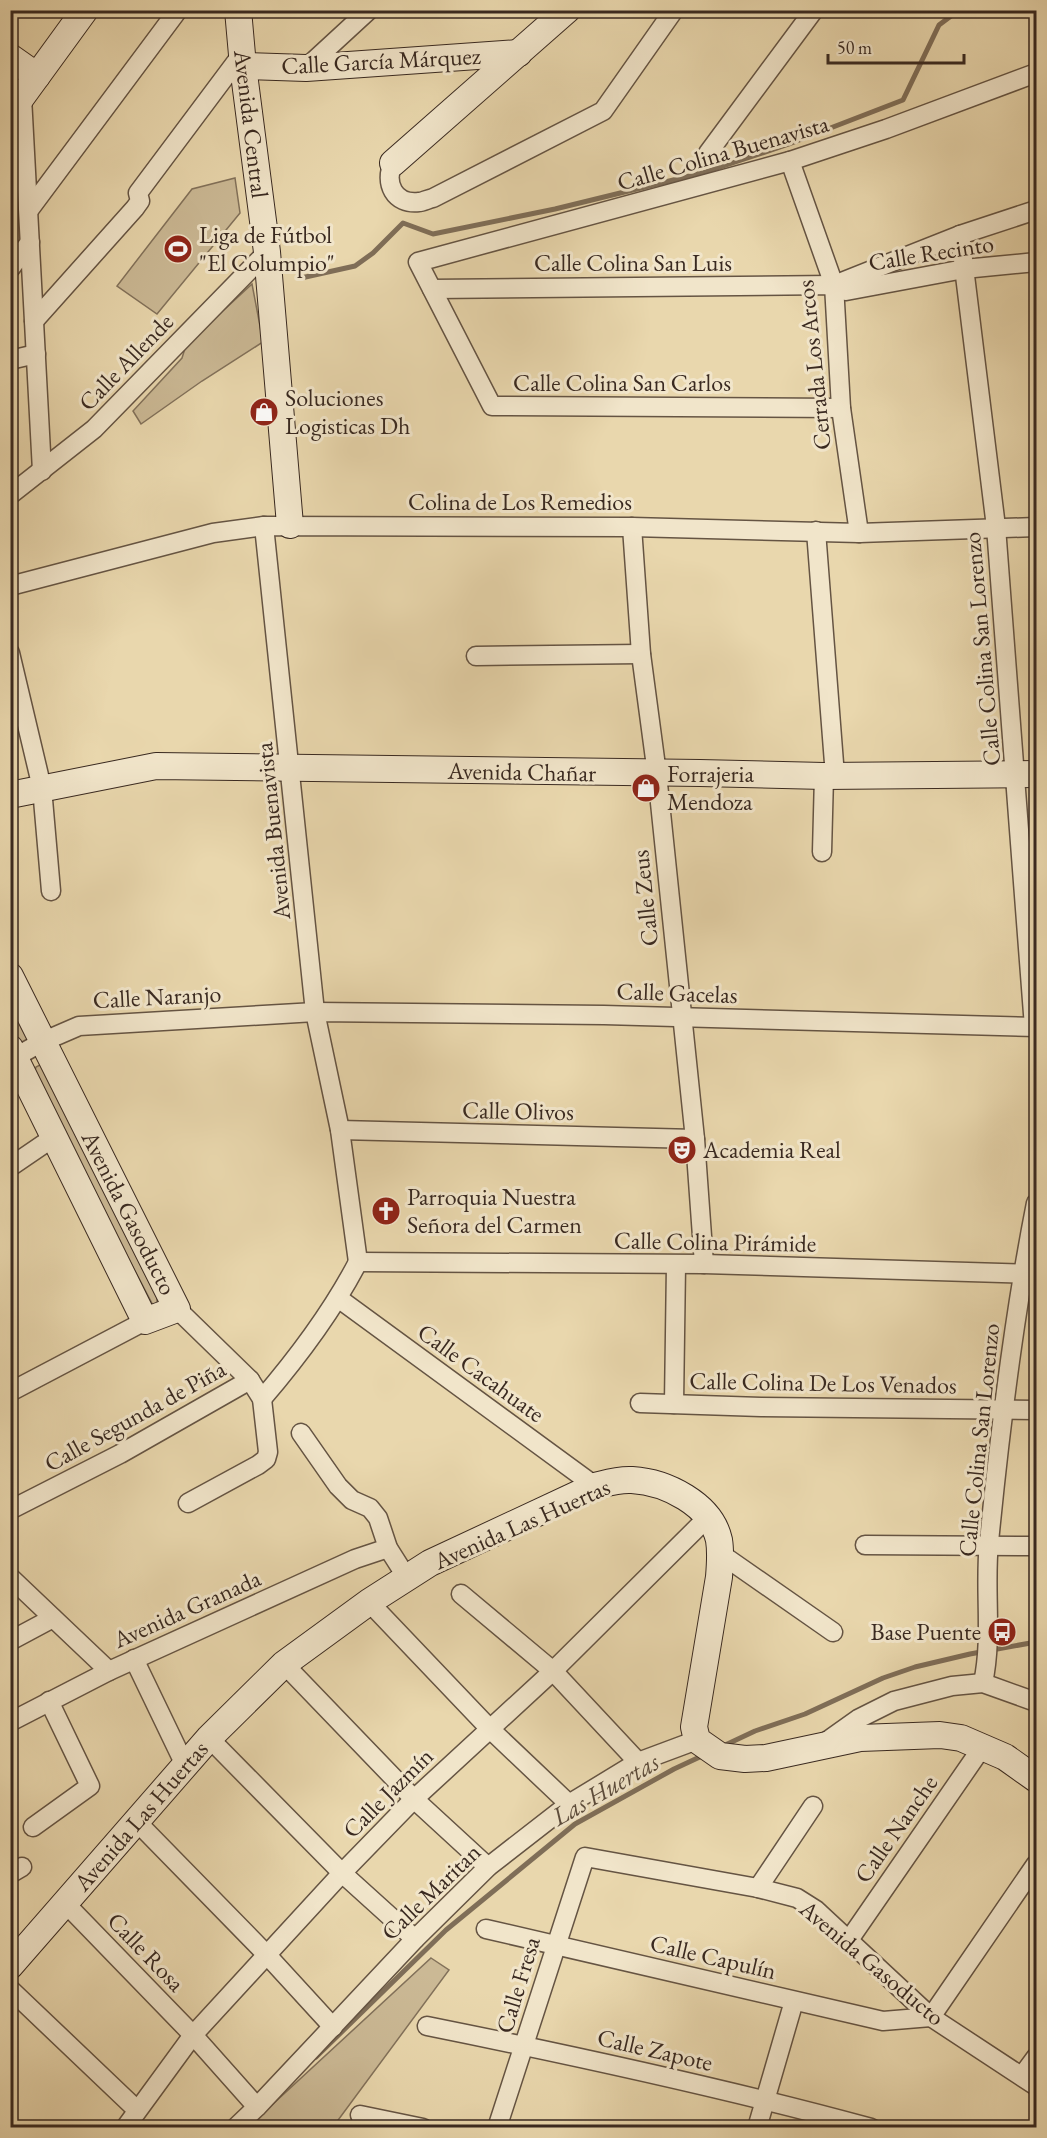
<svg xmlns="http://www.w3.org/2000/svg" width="1047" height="2138" font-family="'EB Garamond',serif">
<rect width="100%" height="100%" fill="#e9d7ad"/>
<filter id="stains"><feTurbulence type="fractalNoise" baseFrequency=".00333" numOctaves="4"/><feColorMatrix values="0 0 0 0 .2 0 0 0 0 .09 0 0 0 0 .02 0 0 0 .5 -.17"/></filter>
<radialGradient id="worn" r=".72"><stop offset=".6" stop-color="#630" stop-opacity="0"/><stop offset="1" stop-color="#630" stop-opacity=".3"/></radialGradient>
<!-- green -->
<g fill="#cbb995" stroke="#82715a" stroke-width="1.5">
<polygon points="235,178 240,213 157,314 117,286 192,189"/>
<polygon points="252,284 263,342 202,381 141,424 133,411 182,358 186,345"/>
<polygon points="11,989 34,1035 21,1048 11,1026"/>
<polygon points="42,1064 157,1281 157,1302 155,1309 33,1077 36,1067"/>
<polygon points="431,1958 449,1970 333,2127 247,2128"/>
</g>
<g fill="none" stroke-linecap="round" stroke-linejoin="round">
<!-- stream -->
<g stroke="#7f6e58" stroke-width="5">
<polyline points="301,278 355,266 373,253 403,223 433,234 555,209 702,173 789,144 903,100 939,25 959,10"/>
<polyline points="721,1747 755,1731 805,1714 883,1678 915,1667 970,1654 1036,1642"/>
<polyline points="316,2057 446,1930 575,1824 674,1769 704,1755"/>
</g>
<!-- street casing -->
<g stroke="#655443" stroke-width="21">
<g id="street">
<polyline points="306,68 369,10"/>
<polyline points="22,97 42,471"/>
<polyline points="708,153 814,10"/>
<polyline points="790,161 834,285 841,408 859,533"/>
<path d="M393,163c-9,20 1,42 26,39 4,0 9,-3 14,-4l170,-87 71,-101"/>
<polyline points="29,210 178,10"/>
<polyline points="960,235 996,527 1034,1027"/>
<polyline points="10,269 30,242"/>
<polyline points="834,285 960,235 1036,210"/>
<polyline points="432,289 834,285 846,291 964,269 1036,262"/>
<polyline points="34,321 135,208 140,201 138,193 242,54"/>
<polyline points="10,360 36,354"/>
<polyline points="841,408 492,406 418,262 790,161 886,129 1036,73"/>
<polyline points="10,495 94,429 267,252"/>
<polyline points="264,526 315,1012 340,1130 358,1262"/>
<polyline points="632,527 641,654 657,774 695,1139 704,1264"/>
<polyline points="816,531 835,776"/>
<polyline points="10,586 213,533 264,526 632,527 859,533 1036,527"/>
<polyline points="10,653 42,788 51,891"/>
<polyline points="476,656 641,654"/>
<polyline points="822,852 824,776"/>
<polyline points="10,1060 42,1042 79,1026 315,1012 604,1015 1036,1027"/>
<polyline points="340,1130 695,1139"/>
<polyline points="10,1167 54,1137"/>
<polyline points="358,1262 704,1264 1036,1274"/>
<polyline points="338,1298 595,1486"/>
<polyline points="177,1309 250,1380 262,1399 268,1452 266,1459 258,1465 188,1503"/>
<polyline points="10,1392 145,1321"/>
<path d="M262,1399c36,-42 70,-87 96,-137"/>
<polyline points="640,1403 761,1407 1036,1410"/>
<polyline points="674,1404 676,1265"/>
<polyline points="301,1433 338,1486 352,1500 370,1508 378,1518 388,1548 407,1578"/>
<polyline points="10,1510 120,1454 250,1380"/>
<polyline points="865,1545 1036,1546"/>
<polyline points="721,1554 833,1632"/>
<polyline points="10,1577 109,1671"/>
<polyline points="461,1594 553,1671 638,1762"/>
<polyline points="369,1602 490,1729 569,1804"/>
<polyline points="10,1641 53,1618"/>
<polyline points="134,1659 185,1765"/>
<polyline points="284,1664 414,1799 488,1867"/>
<path d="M983,1683c10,-47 1,-94 6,-141 11,-113 25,-227 47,-339"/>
<polyline points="10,1722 109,1671 355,1559 388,1548"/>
<polyline points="209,1738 342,1873 415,1939"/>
<polyline points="827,1741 858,1719 894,1701 952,1686 983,1683 1036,1702"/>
<polyline points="137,1822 267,1955 333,2027"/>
<polyline points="33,1827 90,1786 49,1701"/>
<polyline points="10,1874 22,1867"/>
<polyline points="758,1888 813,1806"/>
<polyline points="65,1903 193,2035 257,2107"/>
<polyline points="486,1929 883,2021 931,2017 1036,1864"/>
<polyline points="849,1940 983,1746"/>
<polyline points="10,1989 137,2110"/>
<path d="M427,2026c149,30 298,62 444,102"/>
<polyline points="1022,2076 1036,2057"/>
<polyline points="360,2115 423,2128"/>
<polyline points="125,2128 193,2035 342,1873 414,1799 553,1671 709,1516"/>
<polyline points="235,2128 257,2107 415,1939 488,1867 569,1804 638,1762 697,1740"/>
<polyline points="497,2128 585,1857 758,1888 797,1898 816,1910 931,2017 1036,2086"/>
<polyline points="757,2128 794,2001"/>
</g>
</g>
<!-- secondary casing -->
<g stroke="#392920" stroke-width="28">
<g id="secondary">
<polyline points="238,10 243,66 267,252 290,525"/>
<polyline points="10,57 37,76"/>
<polyline points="243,66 306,68 519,53"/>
<polyline points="10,113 85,10"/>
<polyline points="393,163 567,10"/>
<polyline points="10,795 156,766 700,773 824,776 1036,774"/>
<polyline points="10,976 177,1309 145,1321 10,1048"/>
<path d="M10,1966l199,-228 75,-74 85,-62 61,-39 165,-77c12,-3 24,-7 37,-6 34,2 79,24 87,60 2,12 1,25 0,37l-25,150 3,13 23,16 25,3 21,-1 94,-20 80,-3 21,3 44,19 31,22"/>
</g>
</g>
<!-- street -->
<use href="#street" stroke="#f1e5ca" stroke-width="18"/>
<!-- secondary -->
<use href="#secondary" stroke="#f1e5ca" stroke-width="26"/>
</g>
<!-- icons -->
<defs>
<g id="stadium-disc" transform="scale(1.5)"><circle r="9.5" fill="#8f2418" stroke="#f1e5ca"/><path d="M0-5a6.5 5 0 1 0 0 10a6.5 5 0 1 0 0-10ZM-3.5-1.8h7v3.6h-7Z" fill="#fff"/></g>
<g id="shop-disc" transform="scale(1.5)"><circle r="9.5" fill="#8f2418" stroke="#f1e5ca"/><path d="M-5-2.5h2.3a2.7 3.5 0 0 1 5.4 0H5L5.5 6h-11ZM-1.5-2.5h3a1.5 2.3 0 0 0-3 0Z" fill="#fff"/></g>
<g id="theatre-disc" transform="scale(1.5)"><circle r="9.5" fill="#8f2418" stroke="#f1e5ca"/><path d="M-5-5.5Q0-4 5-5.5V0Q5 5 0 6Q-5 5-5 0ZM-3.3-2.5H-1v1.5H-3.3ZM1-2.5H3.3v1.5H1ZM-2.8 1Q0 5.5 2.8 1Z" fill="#fff"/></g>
<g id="church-disc" transform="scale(1.5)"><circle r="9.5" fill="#8f2418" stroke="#f1e5ca"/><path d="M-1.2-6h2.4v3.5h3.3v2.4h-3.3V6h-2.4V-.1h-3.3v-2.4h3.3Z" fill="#fff"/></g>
<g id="bus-disc" transform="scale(1.5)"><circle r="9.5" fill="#8f2418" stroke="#f1e5ca"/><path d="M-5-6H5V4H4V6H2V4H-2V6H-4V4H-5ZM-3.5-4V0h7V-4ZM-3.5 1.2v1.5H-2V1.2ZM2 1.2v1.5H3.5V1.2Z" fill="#fff"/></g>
</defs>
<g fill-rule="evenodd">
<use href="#stadium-disc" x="178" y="249"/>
<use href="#shop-disc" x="264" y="412"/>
<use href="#shop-disc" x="646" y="788"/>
<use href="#theatre-disc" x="682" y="1150"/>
<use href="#church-disc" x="386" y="1211"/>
<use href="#bus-disc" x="1002" y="1632"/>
</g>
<g text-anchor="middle" stroke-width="6" stroke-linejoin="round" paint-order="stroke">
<!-- street labels -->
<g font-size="24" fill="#392920" stroke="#f1e5ca">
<text transform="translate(381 61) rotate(-3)" y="8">Calle García Márquez</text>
<text transform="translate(251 124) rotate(83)" y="8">Avenida Central</text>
<text transform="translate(723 153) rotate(-16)" y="8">Calle Colina Buenavista</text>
<text transform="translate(931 253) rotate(-9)" y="8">Calle Recinto</text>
<text x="633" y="271">Calle Colina San Luis</text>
<text transform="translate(126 362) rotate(-46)" y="8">Calle Allende</text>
<text transform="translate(814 365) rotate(-96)" y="8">Cerrada Los Arcos</text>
<text x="622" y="391">Calle Colina San Carlos</text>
<text x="520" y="510">Colina de Los Remedios</text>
<text transform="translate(982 649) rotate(-95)" y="8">Calle Colina San Lorenzo</text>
<text transform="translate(522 772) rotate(1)" y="8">Avenida Chañar</text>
<text transform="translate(273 831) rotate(-96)" y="8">Avenida Buenavista</text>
<text transform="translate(645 898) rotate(-96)" y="8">Calle Zeus</text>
<text transform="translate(677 993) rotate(2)" y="8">Calle Gacelas</text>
<text transform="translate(157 997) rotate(-3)" y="8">Calle Naranjo</text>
<text transform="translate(518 1111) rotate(1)" y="8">Calle Olivos</text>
<text transform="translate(129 1213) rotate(63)" y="8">Avenida Gasoducto</text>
<text transform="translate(715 1242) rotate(1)" y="8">Calle Colina Pirámide</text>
<text transform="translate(481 1373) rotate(36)" y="8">Calle Cacahuate</text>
<text transform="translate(823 1383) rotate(1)" y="8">Calle Colina De Los Venados</text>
<text transform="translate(135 1416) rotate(-29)" y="8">Calle Segunda de Piña</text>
<text transform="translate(979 1440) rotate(-84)" y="8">Calle Colina San Lorenzo</text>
<text transform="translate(522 1524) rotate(-24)" y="8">Avenida Las Huertas</text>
<text transform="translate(187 1609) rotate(-24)" y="8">Avenida Granada</text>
<text transform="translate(388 1793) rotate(-45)" y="8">Calle Jazmín</text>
<text transform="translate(141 1816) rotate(-49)" y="8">Avenida Las Huertas</text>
<text transform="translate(896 1829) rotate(-55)" y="8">Calle Nanche</text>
<text transform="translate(431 1892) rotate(-44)" y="8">Calle Maritan</text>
<text transform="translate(146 1952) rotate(46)" y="8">Calle Rosa</text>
<text transform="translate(713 1957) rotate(13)" y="8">Calle Capulín</text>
<text transform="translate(872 1963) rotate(40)" y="8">Avenida Gasoducto</text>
<text transform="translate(518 1985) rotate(-73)" y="8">Calle Fresa</text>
<text transform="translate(655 2050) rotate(13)" y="8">Calle Zapote</text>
</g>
<!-- poi labels -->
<g font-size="24" fill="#392920" stroke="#f1e5ca" text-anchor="start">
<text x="199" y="243">Liga de Fútbol<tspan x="199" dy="28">"El Columpio"</tspan></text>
<text x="285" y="406">Soluciones<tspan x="285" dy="28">Logisticas Dh</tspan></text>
<text x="667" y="782">Forrajeria<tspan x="667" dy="28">Mendoza</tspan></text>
<text x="703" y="1158">Academia Real</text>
<text x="407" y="1205">Parroquia Nuestra<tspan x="407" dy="28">Señora del Carmen</tspan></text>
<text x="981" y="1640" text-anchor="end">Base Puente</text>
</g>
<!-- water labels -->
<g font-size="26" font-style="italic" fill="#5c4c3c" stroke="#f1e5ca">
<text transform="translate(605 1789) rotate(-30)" y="9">Las Huertas</text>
</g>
</g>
<!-- margin -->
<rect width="1047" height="2138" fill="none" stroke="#e9d7ad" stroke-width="36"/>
<rect x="12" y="12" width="1023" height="2114" fill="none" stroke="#392920" stroke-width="3"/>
<rect x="18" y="18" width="1011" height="2102" fill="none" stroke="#392920" stroke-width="1.5"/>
<!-- scale -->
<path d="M828 54v9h136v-9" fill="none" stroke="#392920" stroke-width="3"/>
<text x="837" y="54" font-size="18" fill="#392920" stroke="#f1e5ca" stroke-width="4.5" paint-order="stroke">50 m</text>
<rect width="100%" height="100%" filter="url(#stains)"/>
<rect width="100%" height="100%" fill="url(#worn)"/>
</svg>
